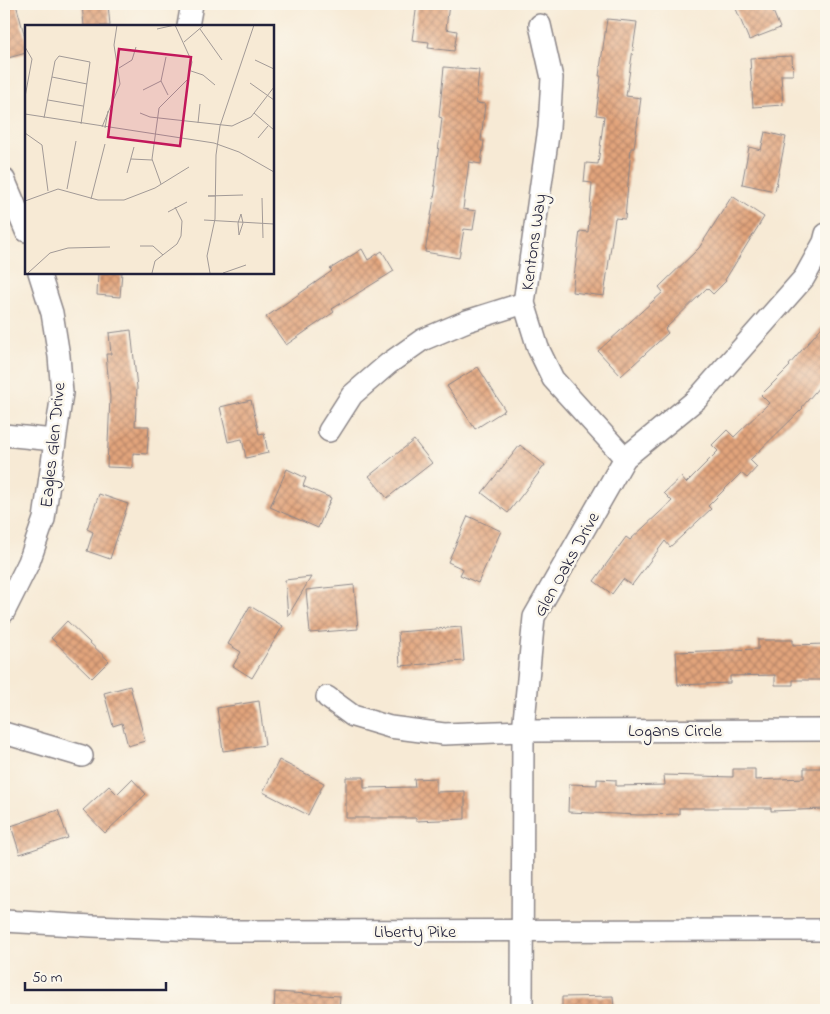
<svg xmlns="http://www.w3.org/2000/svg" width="830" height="1014" font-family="'Indie Flower',sans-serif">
<defs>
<pattern id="building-cross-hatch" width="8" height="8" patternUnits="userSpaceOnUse" patternTransform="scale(1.25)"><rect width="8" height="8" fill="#e2a47c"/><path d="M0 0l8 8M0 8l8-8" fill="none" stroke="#b78567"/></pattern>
</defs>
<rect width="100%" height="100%" fill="#fbf7ec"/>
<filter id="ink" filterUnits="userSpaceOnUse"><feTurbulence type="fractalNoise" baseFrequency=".02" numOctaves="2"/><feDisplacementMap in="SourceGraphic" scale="10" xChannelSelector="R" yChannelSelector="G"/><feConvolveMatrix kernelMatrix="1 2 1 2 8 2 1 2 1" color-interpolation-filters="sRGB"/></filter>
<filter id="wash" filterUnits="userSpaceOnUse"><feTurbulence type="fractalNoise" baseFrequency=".0096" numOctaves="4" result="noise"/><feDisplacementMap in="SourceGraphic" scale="20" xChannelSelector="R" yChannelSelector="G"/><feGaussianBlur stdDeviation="1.12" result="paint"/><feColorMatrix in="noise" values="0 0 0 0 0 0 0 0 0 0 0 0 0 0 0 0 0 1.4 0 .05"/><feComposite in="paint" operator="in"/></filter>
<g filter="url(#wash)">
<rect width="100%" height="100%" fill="#f7ead5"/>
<g id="blocks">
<!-- building -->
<g fill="url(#building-cross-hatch)">
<polygon points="4,4 16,4 26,41 26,53 8,58 4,40"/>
<polygon points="82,4 108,4 110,26 84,26"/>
<polygon points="417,4 449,4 446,29 457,31 454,51 428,48 429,42 412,40"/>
<polygon points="734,4 770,4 780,28 749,40"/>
<polygon points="607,19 637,22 626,96 641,98 634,148 631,148 625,219 615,218 604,296 572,292 580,231 588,232 592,183 584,182 586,163 598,164 604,116 596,115 601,76 599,76"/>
<polygon points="792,56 793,75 781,75 783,105 753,107 750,58"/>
<polygon points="444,67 479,70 476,103 485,104 481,141 484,141 481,164 469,162 463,209 476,211 473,230 464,229 459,258 425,252 436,186 434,186 442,118 439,117"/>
<polygon points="765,132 786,137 775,191 742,184 749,147 761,150"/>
<polygon points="732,196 764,217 725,280 726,281 713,294 707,288 665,329 668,333 621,376 598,351 663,292 659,287 699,248"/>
<polygon points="362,249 368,260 382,251 394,271 332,309 334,312 286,345 266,317 332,271 330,269"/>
<polygon points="98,272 122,272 120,297 97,295"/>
<polygon points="826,322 826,379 802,407 803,408 750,460 757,467 747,478 741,473 708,506 711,509 670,547 665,541 632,585 623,579 612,594 594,581 626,537 630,540 672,501 664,493 681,477 686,483 718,451 712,445 727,430 734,437 769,403 761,395 790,366 789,365"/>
<polygon points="131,330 137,388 135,426 149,426 147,454 133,453 133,468 107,467 110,397 106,354 111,354 109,333"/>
<polygon points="478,367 505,410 475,429 447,386"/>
<polygon points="251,400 259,434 264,433 268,453 246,458 242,439 228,442 220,407"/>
<polygon points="414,440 432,463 387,498 369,476"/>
<polygon points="520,445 545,465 508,513 482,493"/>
<polygon points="287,469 306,478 303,486 331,498 318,528 270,507"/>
<polygon points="99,494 128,504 110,559 87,551 93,532 87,529"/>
<polygon points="468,516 501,531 478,583 460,575 463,569 448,562"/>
<polygon points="311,577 288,616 285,580"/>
<polygon points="354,585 358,629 310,633 306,590"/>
<polygon points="250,606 283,626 252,678 233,666 241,652 228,644"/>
<polygon points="67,621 109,661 92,678 51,638"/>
<polygon points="461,627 464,661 400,666 398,632"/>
<polygon points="758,640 793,640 793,645 826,644 826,680 793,680 793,685 775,685 775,675 730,676 730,683 678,685 676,652 758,649"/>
<polygon points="130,686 145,741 128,746 122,723 113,726 104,693"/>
<polygon points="259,701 265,745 223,751 217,708"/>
<polygon points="279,760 324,783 308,815 263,792"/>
<polygon points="804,768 824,768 825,809 771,811 771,808 679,808 679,814 639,815 568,812 569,784 597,785 597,779 616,780 616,786 665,785 664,775 733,777 733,769 755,769 755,780 804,778"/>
<polygon points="346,777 364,777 364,788 415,787 414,779 436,778 436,792 465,791 465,819 416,821 416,818 346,818"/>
<polygon points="132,779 146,794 105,833 83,810 109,786 117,794"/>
<polygon points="58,810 68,838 20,854 11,826"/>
<polygon points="275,992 340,996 339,1010 274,1010"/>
<polygon points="613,996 614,1010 562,1010 562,997"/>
</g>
</g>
</g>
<g filter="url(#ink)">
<use href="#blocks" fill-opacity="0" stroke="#8c8688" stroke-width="1"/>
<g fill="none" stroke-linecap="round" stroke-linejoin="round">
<!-- minor casing -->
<g stroke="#8c8688" stroke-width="24">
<g id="minor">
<polyline points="540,25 552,78 549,128 524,303 538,348 553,379 625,458"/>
<polyline points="188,26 192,4"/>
<polyline points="4,179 26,231"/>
<polyline points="329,431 352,395 388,364 422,340 467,321 524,303"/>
<polyline points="4,435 54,440"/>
<polyline points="4,612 29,562 44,519 62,393 59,356 52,313 39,272"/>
<polyline points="327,697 353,716 390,727 444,734 523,731 826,730"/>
<polyline points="4,733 82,756"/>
<polyline points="4,921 92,926 229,931 826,930"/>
<polyline points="522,1010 523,731 534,617 625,458 697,399 804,278 824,242 826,234"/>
</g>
</g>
<!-- minor -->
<use href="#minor" stroke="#fff" stroke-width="21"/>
</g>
</g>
<g text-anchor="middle" stroke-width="5" stroke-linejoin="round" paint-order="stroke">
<!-- street labels -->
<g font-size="18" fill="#22223b" stroke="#fbf7ec">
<text transform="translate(533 242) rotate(-82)" y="6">Kentons Way</text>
<text transform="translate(52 445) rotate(-84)" y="6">Eagles Glen Drive</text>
<text transform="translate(566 564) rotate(-61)" y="6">Glen Oaks Drive</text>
<text x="675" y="736">Logans Circle</text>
<text x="415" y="937">Liberty Pike</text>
</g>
</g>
<!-- overview -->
<g transform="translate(25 25)">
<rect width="249" height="249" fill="#f7ead5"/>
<path fill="none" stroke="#a29a97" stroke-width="1" d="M132,4l18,-4 17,37 -4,17 -29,29 -7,51 9,25M175,4l22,31M159,17l20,-17M0,22l7,12 -7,38M141,32l-5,24 7,14M230,35l19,9M94,43l13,-8 4,-13M166,46l12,4 12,10M27,52l35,7M225,58l24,17M118,65l18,-9M23,75l35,6M115,88l10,4 82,9 19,-9 23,-30M229,88l20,17M0,89l189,29 25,9 35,20M19,93l11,-57 4,-5 31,6 -9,62M173,98l2,-19M77,102l18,-43 -6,-39 3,-20M80,103l3,-17M0,108l17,12 6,46M233,113l10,-12M106,134l21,1M102,148l7,-26M42,164l9,-48M191,171h-8l35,-1M237,173l1,40M66,174l14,-55M0,176l33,-12 40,11h26l31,-12 34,-21M143,187l19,-10M216,189l2,9 -4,12 -1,-12zM179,195l70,4M115,221h13l10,9M3,248l22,-20 18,-5 42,-1M127,248l3,-12 22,-17 4,-8 1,-15 -7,-14M185,248l-3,-17 8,-37 1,-64 4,-29 34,-101M198,248l23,-8"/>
<path fill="#c2185b" fill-opacity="0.15" stroke="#c2185b" stroke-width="2.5" d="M94,24l72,8 -11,89 -72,-9z"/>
<rect width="249" height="249" fill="none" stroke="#22223b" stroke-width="2.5"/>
</g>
<!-- margin -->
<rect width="830" height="1014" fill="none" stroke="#fbf7ec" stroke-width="20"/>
<!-- scale -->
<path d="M25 982v8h141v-8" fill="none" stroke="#22223b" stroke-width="2.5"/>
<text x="32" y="982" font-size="15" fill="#22223b" stroke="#fbf7ec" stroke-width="4" paint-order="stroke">50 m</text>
</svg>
